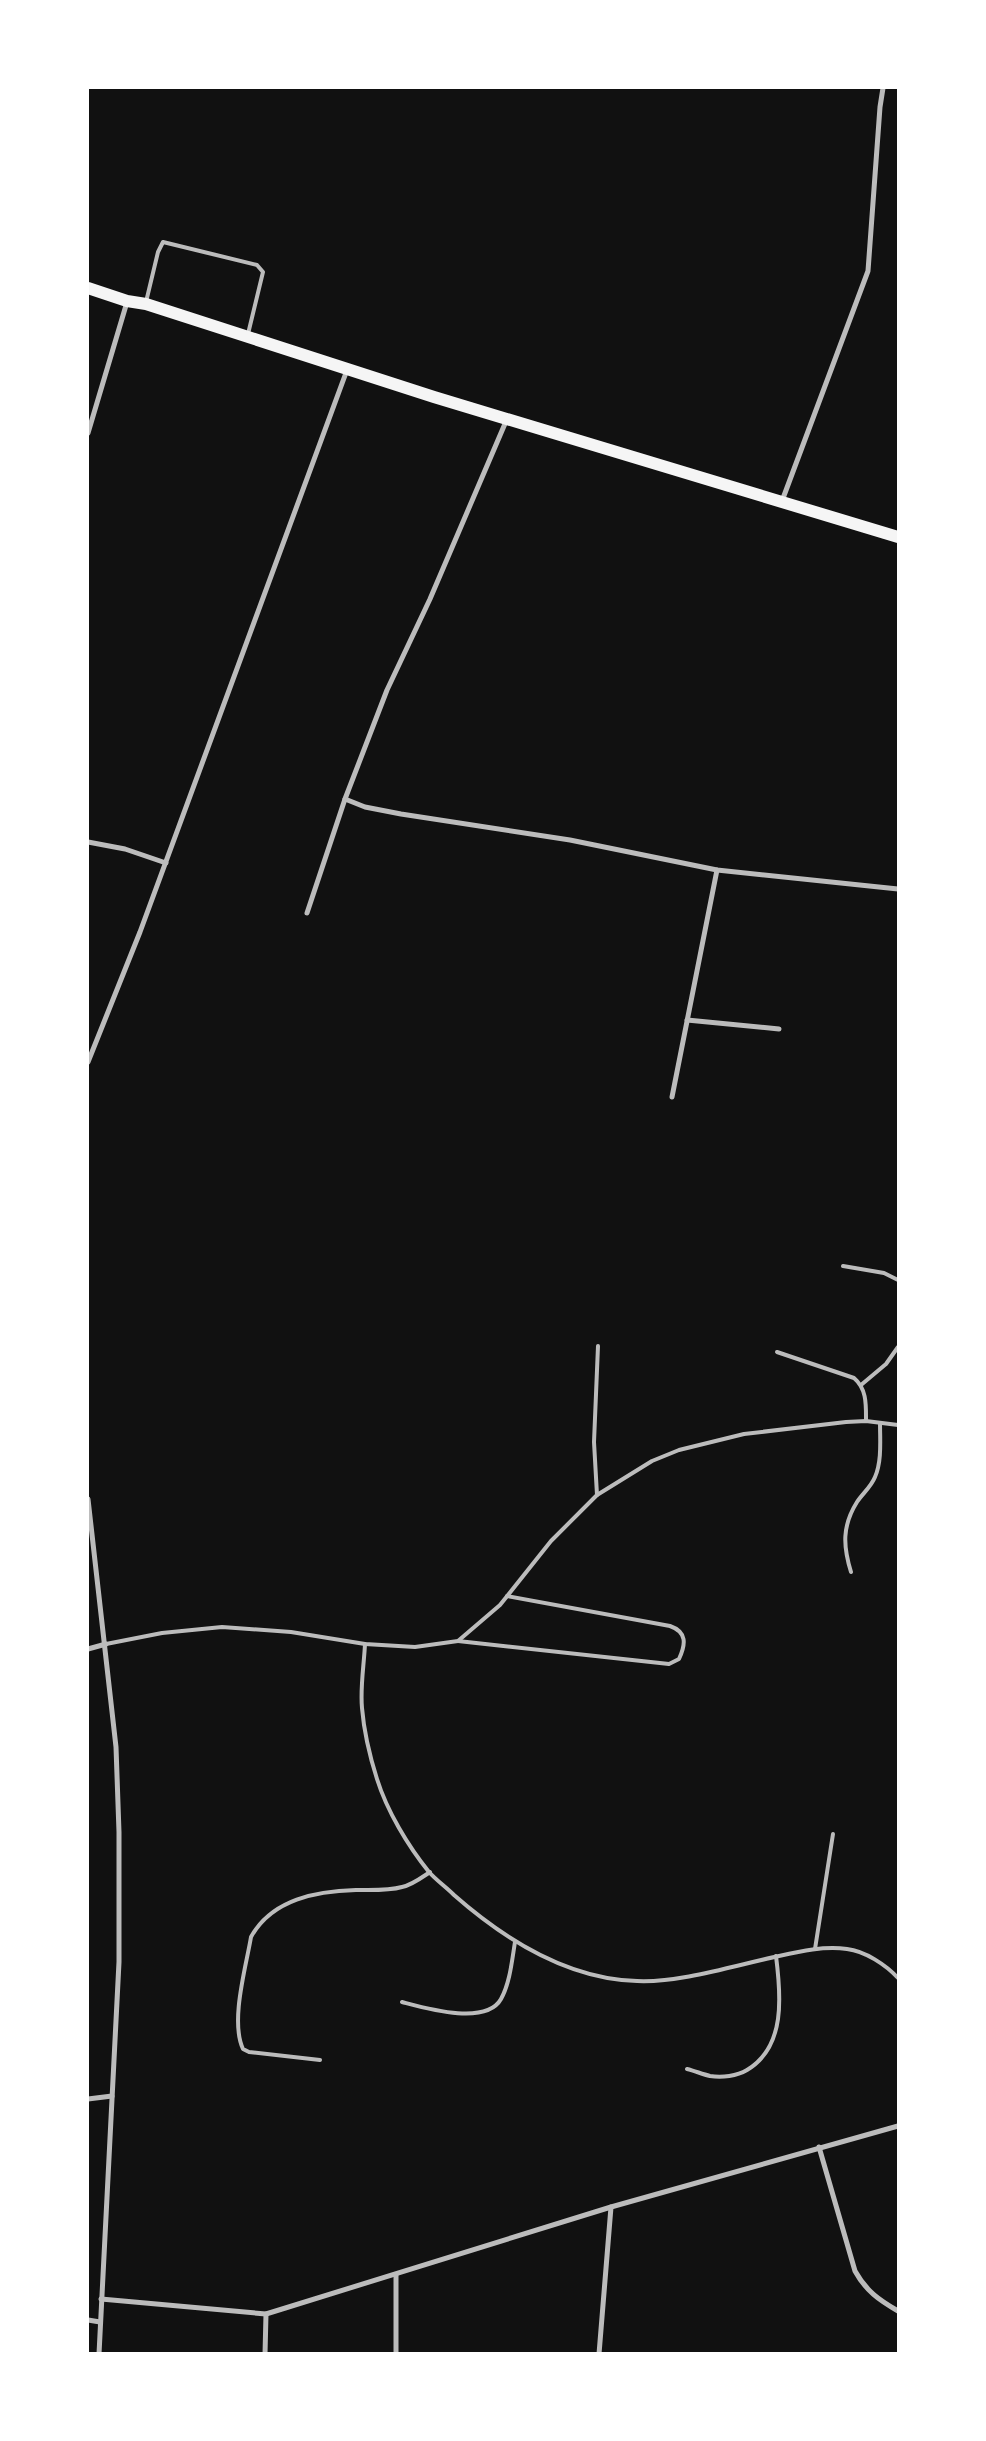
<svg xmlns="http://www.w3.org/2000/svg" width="986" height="2441" font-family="'PT Sans Narrow',sans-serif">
<rect width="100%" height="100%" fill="#111"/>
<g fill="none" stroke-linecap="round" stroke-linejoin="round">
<!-- service -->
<g stroke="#bcbcbc" stroke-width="4">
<polyline points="146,302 158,252 163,242 257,265 263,272 248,334"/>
<polyline points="843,1266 884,1273 898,1280"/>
<path d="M777,1352l77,26c13,11 12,27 12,43"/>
<polyline points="861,1385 886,1364 898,1347"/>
<polyline points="597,1495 594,1442 598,1346"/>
<path d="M851,1572c-8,-26 -9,-46 6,-70 6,-9 14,-15 18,-25 7,-16 5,-37 5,-54"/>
<path d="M458,1641l211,23 10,-5c7,-15 8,-27 -9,-33l-163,-30"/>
<polyline points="106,1644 162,1633 222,1627 291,1632 365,1644 415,1647 458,1641 500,1605 551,1541 597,1495 652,1461 679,1450 744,1434 846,1422 866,1421 898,1425"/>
<path d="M365,1644c-1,21 -5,44 -3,64 2,24 8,49 15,71 10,32 31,67 52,93 7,8 17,15 25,23 50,44 114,84 183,86 43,2 99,-16 142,-25 22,-5 45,-10 68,-7 18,2 39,16 51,29"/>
<polyline points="815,1949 833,1834"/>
<path d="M402,2002c23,6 84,24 99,-3 9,-16 11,-39 14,-57"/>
<path d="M320,2060l-71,-8 -6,-3c-13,-28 3,-82 8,-112 21,-38 66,-46 105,-47 15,0 32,1 46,-3 10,-2 19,-9 28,-15"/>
<path d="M687,2069c8,2 15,5 23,7 12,2 27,0 37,-6 39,-23 34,-75 29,-114"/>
</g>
<!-- minor -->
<g stroke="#bcbcbc" stroke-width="5">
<polyline points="507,419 430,599 387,690 345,799 365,807 401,814 570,840 717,870 898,889"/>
<polyline points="88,433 127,302"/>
<polyline points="782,501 868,271 880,107 883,88"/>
<polyline points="88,842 125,849 166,863"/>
<polyline points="307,913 345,799"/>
<polyline points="687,1020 779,1029"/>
<polyline points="88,1062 140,932 347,370"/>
<polyline points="672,1097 717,870"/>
<polyline points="88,1499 116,1747 119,1832 119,1962 99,2354"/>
<polyline points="88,1649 106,1644"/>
<polyline points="88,2099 112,2096"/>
<path d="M819,2147l36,124c11,20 24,29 43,40"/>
<polyline points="101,2299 266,2314 611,2207 898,2126"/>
<polyline points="88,2320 100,2322"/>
<polyline points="265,2354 266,2314"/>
<polyline points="396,2354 396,2275"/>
<polyline points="599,2354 611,2207"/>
</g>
<!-- primary -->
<polyline stroke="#f5f5f5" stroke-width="12" points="88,288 127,301 146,304 434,397 898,537"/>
</g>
<!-- border -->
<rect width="986" height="2441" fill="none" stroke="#ffffff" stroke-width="178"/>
</svg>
